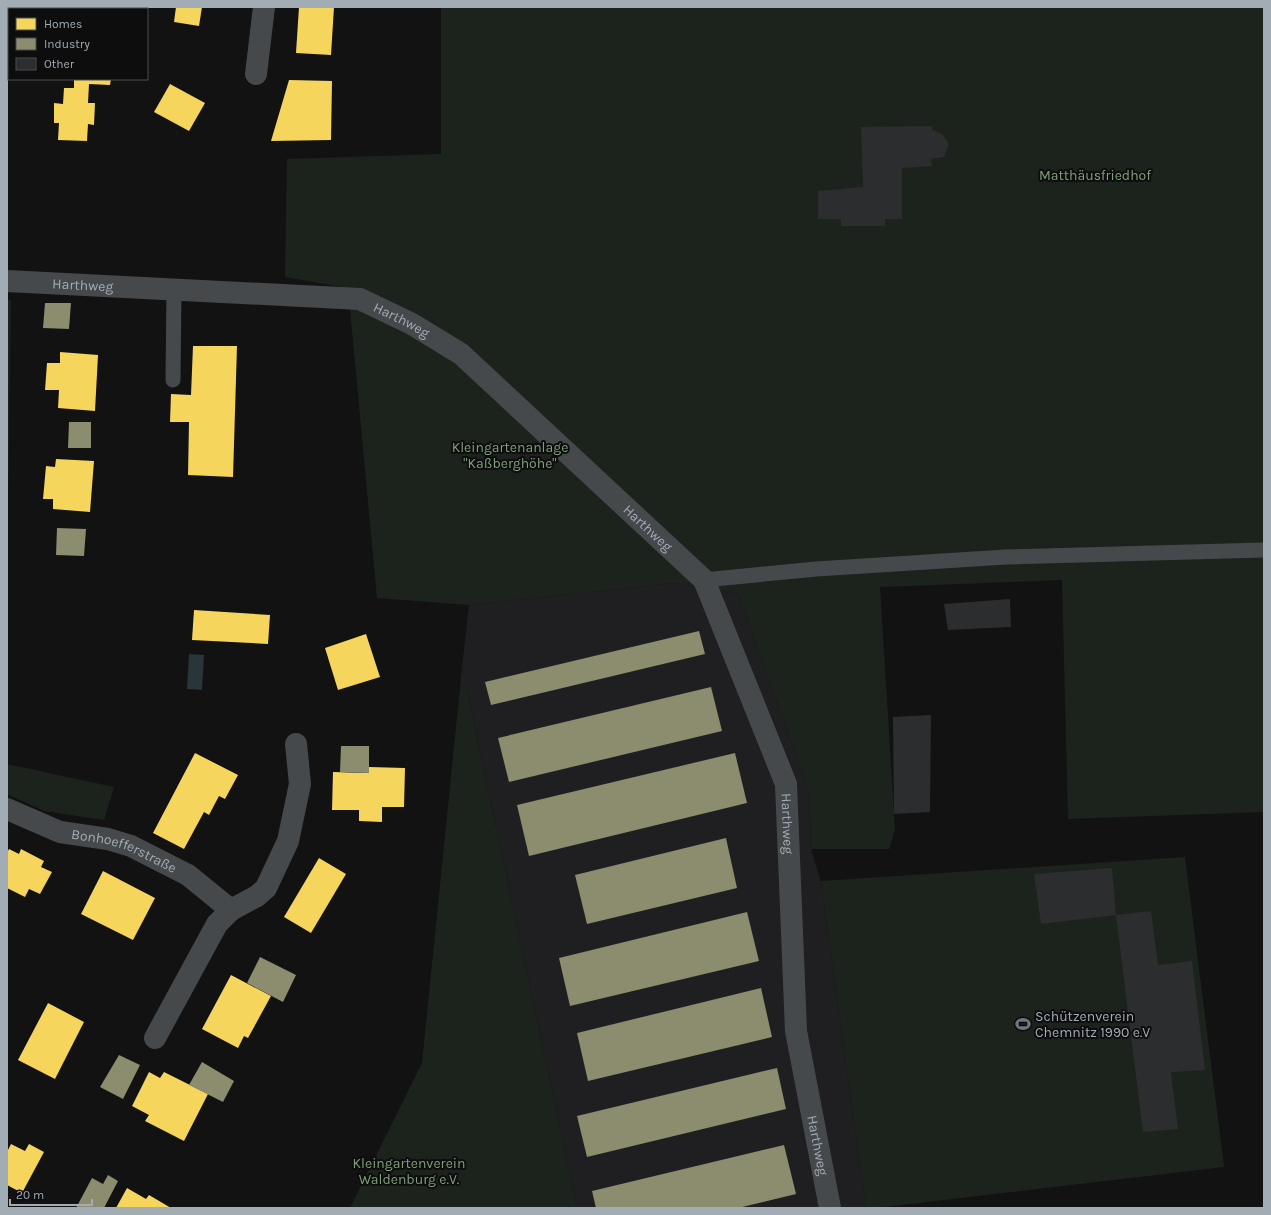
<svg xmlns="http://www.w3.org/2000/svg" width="1271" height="1215" font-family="Karla,sans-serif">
<rect width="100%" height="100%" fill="#121213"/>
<!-- built -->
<g fill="#1f1f21">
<polygon points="7,300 11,300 7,578"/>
<polygon points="674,583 738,594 809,791 811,849 821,881 866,1208 577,1208 462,668 469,605"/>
</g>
<!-- green -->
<g fill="#1c231d">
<polygon points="441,7 1264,7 1264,812 1068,819 1062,580 880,587 895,829 889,849 811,849 809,791 738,594 674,583 469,605 377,598 348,288 285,277 287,159 441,154"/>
<polygon points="462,668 577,1208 350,1208 422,1063"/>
<polygon points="7,764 114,787 104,820 44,811 7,794"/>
<polygon points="1185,857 1224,1167 876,1208 866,1208 821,881"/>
</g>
<!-- water -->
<polygon fill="#293538" points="189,654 204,655 202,690 187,689"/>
<!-- homes -->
<g fill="#f6d55c">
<polygon points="7,7 20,7 20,9 9,9 9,23 7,22"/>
<polygon points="63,7 86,7 85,9 63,9"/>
<polygon points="176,7 202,7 199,26 174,22"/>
<polygon points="299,7 334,7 331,55 296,53"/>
<polygon points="74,79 111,79 110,85 89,84 88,103 95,103 94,125 88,124 87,141 58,140 59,123 54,123 54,103 63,104 64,88 74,88"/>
<polygon points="289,80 332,81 331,140 271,141"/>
<polygon points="170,84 205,103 189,131 154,112"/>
<polygon points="193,346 237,346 233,477 188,475 189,422 170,422 171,394 191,395"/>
<polygon points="60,352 98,355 95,411 58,408 59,390 45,390 47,363 60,363"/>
<polygon points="56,459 94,461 90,512 53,509 53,499 43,499 46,466 55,467"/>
<polygon points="194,610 270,615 268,644 192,640"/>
<polygon points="366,634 380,677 338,690 325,648"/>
<polygon points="195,753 238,775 225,799 219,796 209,815 204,812 184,849 153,833"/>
<polygon points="369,767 405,768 404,807 382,807 382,822 359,821 359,810 332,810 333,772 369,773"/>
<polygon points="9,849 19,854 21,849 44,861 41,867 52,872 40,894 29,889 25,897 7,888 8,876 7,876 7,853"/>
<polygon points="319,858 346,874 311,933 284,917"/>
<polygon points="103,871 155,898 133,940 81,914"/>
<polygon points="231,975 271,996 248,1038 244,1036 238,1048 202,1029"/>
<polygon points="48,1003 84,1022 55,1079 18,1060"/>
<polygon points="149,1072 160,1078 164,1072 208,1094 184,1141 145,1121 149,1115 132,1106"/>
<polygon points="11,1144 25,1151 29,1144 44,1152 22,1193 7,1185 7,1152"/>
<polygon points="127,1188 146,1199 149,1195 171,1208 116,1208"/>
</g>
<!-- industry -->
<g fill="#8c8c6e">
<polygon points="45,303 71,303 69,329 43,328"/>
<polygon points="69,422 91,422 91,448 68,448"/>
<polygon points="57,528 86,529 84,556 56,555"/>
<polygon points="699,631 705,654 491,705 485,682"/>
<polygon points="711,687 722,731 509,782 498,738"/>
<polygon points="341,746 369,746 369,773 340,772"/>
<polygon points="735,753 747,803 529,856 517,805"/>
<polygon points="726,838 737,888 587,924 575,875"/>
<polygon points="747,912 759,961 570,1006 559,958"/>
<polygon points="260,957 296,975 283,1002 247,983"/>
<polygon points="761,988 772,1037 588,1081 577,1033"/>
<polygon points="119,1055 140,1065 123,1099 100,1087"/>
<polygon points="202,1062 234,1081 223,1102 189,1085"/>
<polygon points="777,1068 786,1109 587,1157 577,1116"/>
<polygon points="784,1145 796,1194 738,1208 596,1208 592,1191"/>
<polygon points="108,1175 118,1181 104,1208 76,1208 92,1178 103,1184"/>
</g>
<!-- building -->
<g fill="#2c2d2e">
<polygon points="932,126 932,130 942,134 949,144 944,157 931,159 932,166 902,168 902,219 885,219 885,226 841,226 841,219 818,219 818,191 863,187 861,127"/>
<polygon points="1010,599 1011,627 948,630 944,604"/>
<polygon points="931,715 930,812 894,814 893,717"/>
<polygon points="1112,868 1116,915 1041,924 1034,874"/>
<polygon points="1151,911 1158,965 1192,961 1205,1070 1171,1072 1178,1129 1143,1132 1116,915"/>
</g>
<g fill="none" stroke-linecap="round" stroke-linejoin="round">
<!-- service -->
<g stroke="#46494b" stroke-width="15">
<polyline points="173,380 174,290"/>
<polyline points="704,580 816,569 1006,557 1264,550"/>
</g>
<!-- minor -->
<g stroke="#46494b" stroke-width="22">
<polyline points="52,9 52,7"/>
<polyline points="256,74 264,7"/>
<path id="s1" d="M7,281l353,18 52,25 49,30 243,226 82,204 10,247 34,177"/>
<path id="s2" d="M7,809l53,23 48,7 23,7 57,29 43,35 26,-14 9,-8 22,-47 12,-57 -4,-40"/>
<polyline points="155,1038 217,924 231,910"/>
</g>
</g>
<!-- icons -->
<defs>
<g id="stadium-bare" transform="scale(1.2)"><path d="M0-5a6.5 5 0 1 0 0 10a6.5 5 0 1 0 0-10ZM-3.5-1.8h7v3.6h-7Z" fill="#70767c" stroke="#0d0d0e" stroke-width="2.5" paint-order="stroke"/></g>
</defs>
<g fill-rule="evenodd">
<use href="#stadium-bare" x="1023" y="1024"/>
</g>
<g text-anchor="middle" stroke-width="4" stroke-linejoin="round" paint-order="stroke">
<!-- park labels -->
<g font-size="14" fill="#7fa078" stroke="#0d0d0e">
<text x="1095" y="180">Matthäusfriedhof</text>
<text x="510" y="452">Kleingartenanlage<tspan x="510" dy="16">"Kaßberghöhe"</tspan></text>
<text x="409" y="1168">Kleingartenverein<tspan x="409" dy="16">Waldenburg e.V.</tspan></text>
</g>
<!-- street labels -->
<g font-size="14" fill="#a2acb4" stroke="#0d0d0e">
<text dy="5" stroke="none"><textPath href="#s1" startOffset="76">Harthweg</textPath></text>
<text dy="5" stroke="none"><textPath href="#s1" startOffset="400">Harthweg</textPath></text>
<text dy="5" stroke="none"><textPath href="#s1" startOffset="724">Harthweg</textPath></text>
<text dy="5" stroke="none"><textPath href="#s1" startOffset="1060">Harthweg</textPath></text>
<text dy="5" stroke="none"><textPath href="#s2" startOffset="125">Bonhoefferstraße</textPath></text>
<text dy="5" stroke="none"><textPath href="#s1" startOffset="1384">Harthweg</textPath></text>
</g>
<!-- poi labels -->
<g font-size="14" fill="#a2acb4" stroke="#0d0d0e" text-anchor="start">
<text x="1035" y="1021">Schützenverein<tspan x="1035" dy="16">Chemnitz 1990 e.V</tspan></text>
</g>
</g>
<!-- border -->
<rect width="1271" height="1215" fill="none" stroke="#a2acb4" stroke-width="16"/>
<!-- legend -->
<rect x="8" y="8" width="140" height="72" fill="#0d0d0e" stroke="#494d50"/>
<rect x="16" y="18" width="20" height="12" fill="#f6d55c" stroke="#494d50"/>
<text x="44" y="28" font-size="12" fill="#a2acb4">Homes</text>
<rect x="16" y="38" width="20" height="12" fill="#8c8c6e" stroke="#494d50"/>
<text x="44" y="48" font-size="12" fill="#a2acb4">Industry</text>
<rect x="16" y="58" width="20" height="12" fill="#2c2d2e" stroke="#494d50"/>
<text x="44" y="68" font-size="12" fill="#a2acb4">Other</text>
<!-- scale -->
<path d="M10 1199v6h82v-6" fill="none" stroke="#a2acb4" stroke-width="2"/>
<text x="16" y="1199" font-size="12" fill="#a2acb4" stroke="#0d0d0e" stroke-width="3" paint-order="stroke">20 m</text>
</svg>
